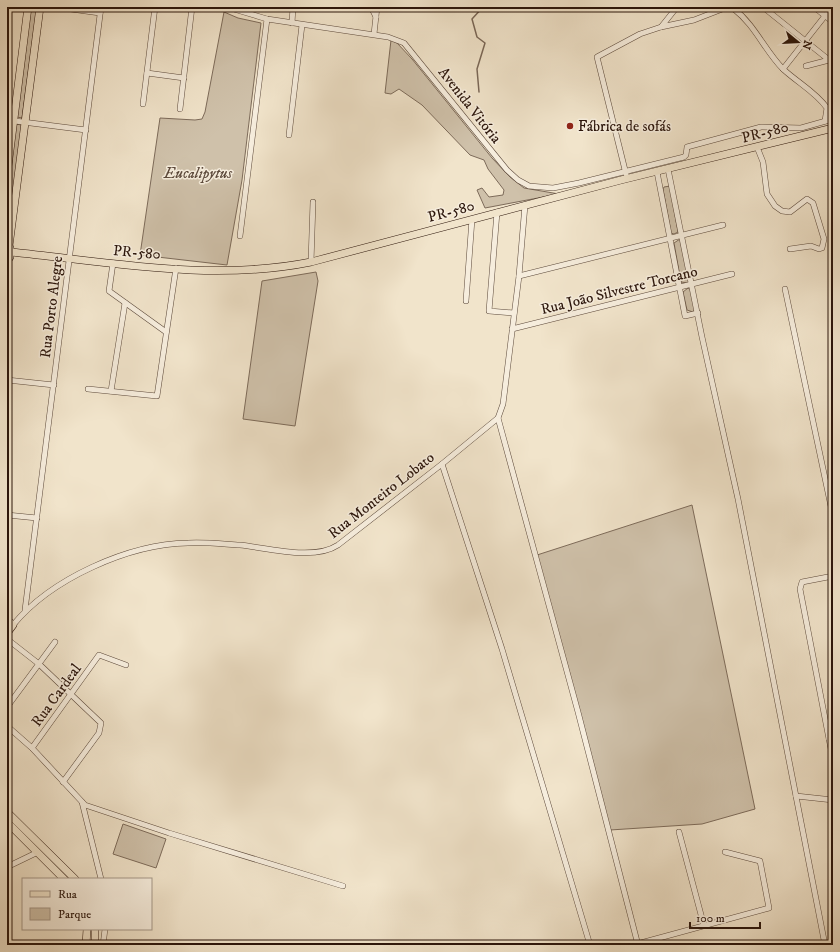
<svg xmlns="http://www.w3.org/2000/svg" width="840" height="952" font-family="'IM FELL DW Pica',serif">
<rect width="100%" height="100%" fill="#f1e4cb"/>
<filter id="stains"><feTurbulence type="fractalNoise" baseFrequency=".005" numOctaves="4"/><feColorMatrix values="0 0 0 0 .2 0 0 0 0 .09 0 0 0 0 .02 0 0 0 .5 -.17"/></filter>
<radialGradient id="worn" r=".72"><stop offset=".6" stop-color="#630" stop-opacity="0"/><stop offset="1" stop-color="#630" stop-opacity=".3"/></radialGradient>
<!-- green -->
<g fill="#cfc1aa" stroke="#7d6b5a">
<polygon points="29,7 37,8 22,118 17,117"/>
<polygon points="224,12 238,18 261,23 242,180 227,265 140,255 160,118 195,120 202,119 205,112"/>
<polygon points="391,40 397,43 412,59 492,158 510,177 524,188 559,194 485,208 477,190 482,188 489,197 503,195 504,190 488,169 484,160 470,155 422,105 399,89 391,94 385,93"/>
<polygon points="15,124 22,125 13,199 8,200 7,192"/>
<polygon points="670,186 678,232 674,234 671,233 663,189 664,187"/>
<polygon points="680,239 689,281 687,283 681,282 674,243"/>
<polygon points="316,272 318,281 295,426 243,419 262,281"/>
<polygon points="688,288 691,290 695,309 693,312 687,310 683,292"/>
<polygon points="692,505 755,809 702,824 610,830 537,555"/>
<polygon points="123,824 166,839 156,868 113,854"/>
</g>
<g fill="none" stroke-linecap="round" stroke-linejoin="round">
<!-- stream -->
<polyline stroke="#7a6757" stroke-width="1.5" points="479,92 477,69 485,43 477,37 472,19 483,7"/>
<!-- minor casing -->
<g stroke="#5c493b" stroke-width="6">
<g id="minor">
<polyline points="56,7 100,13"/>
<polyline points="227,7 267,19 388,37 404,43 507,170 518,180 529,186 553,188 579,183 684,157 686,155 687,147 761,127 801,128 833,119"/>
<polyline points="371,7 376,17"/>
<polyline points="763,7 829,60"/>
<polyline points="814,7 833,22"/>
<polyline points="292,23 293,7"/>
<path d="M661,27l33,-7 31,-12 9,1c21,16 31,42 49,60 15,14 33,23 44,39l-2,13"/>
<polyline points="374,34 377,7"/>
<polyline points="806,66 833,59"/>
<polyline points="783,69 832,7"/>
<polyline points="147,73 184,78"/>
<polyline points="143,104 155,7"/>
<polyline points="180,109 192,7"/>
<polyline points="7,120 86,130"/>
<polyline points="289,135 302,25"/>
<polyline points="757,147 763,162 767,194 775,206 782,211 790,212 807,199 813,203 824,239 822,248 819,249 811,246 790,249"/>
<polyline points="668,169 702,337 738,499 825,945"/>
<polyline points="657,172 685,316 698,313"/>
<polyline points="626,174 597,57 640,34 661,27 677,7"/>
<polyline points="497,212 489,311 514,313"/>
<polyline points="240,236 267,19"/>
<polyline points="311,262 313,202"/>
<polyline points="113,263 109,291 166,332"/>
<polyline points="519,276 723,225"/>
<polyline points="785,289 833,516"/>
<polyline points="466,301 472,219"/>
<polyline points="512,329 732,274"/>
<polyline points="7,380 54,385"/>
<polyline points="88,389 157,396 176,268"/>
<polyline points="111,391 125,303"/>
<polyline points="498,418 578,712 638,945"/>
<polyline points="442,464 502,649 590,945"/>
<polyline points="7,515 37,518"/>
<polyline points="25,610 101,7"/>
<path d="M13,625c38,-46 115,-81 175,-82 17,-1 35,1 52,2 28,3 74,16 98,0l104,-81 56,-46 5,-14 16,-128 6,-71"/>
<polyline points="7,639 39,664 101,723 99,733 63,782"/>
<polyline points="7,707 55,642"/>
<polyline points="7,726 32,748 85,805 169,833 343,886"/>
<polyline points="833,734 830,735 829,739 833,759"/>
<polyline points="829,739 800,589 802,582 833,576"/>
<polyline points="32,748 99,655 126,665"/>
<polyline points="796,796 833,800"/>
<polyline points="82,802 101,879"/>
<polyline points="679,832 704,926"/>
<polyline points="7,867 38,852"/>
<polyline points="637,944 769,908 760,861 725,852"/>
<polyline points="103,945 105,929"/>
</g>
</g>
<!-- major casing -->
<g stroke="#2b150b" stroke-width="8">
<g id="major">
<polyline points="7,174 28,7"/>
<polyline points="9,246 40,7"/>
<path d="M11,252c99,10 201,30 300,10l310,-82 212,-52"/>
<polyline points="7,261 10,257 10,248"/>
<polyline points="7,272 8,260"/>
<polyline points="7,620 13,625 7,633"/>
<polyline points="7,812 75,879"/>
<polyline points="7,822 64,879"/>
<polyline points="86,945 87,929"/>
<polyline points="95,945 95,929"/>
</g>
</g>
<!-- minor -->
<use href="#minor" stroke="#f6eddd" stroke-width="5"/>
<!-- major -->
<use href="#major" stroke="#f1e4cb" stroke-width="7"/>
</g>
<!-- markers -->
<circle fill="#8f2418" stroke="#f6eddd" stroke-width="1.5" cx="570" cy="126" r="4"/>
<g text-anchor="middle" stroke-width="3" stroke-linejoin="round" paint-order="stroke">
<!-- street labels -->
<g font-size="15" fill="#2b150b" stroke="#f6eddd">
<text transform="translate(470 105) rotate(52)" y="5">Avenida Vitória</text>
<text transform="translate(765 132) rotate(-14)" y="5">PR-580</text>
<text transform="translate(451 211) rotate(-15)" y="5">PR-580</text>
<text transform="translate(137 252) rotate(5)" y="5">PR-580</text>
<text transform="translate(619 290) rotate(-14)" y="5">Rua João Silvestre Torcano</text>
<text transform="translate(51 307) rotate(-83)" y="5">Rua Porto Alegre</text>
<text transform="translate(381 495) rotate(-38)" y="5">Rua Monteiro Lobato</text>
<text transform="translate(56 695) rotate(-54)" y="5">Rua Cardeal</text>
</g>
<!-- poi labels -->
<g font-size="15" fill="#2b150b" stroke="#f6eddd" text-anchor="start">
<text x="578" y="131">Fábrica de sofás</text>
</g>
<!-- park labels -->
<g font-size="15" font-style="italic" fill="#5c493b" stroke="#f6eddd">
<text x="198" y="178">Eucalipytus</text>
</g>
</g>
<!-- margin -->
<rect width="840" height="952" fill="none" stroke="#f1e4cb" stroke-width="24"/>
<rect x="8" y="8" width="824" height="936" fill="none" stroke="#2b150b" stroke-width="2"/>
<rect x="12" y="12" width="816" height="928" fill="none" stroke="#2b150b"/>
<!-- legend -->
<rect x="22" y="878" width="130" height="52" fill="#f6eddd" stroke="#a59789"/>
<rect x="30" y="891" width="20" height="6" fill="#f1e4cb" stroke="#a59789"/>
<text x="58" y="898" font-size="12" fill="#2b150b">Rua</text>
<rect x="30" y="908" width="20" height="12" fill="#cfc1aa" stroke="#a59789"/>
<text x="58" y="918" font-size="12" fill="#2b150b">Parque</text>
<!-- north arrow -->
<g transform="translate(798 42) rotate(108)" stroke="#f6eddd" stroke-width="3" paint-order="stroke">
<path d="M0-3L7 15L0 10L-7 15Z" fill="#2b150b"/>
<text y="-6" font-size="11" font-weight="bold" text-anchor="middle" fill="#2b150b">N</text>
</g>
<!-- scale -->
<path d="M690 922v6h70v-6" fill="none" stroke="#2b150b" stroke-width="2"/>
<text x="696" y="922" font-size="12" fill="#2b150b" stroke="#f6eddd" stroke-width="3" paint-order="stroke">100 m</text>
<rect width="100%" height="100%" filter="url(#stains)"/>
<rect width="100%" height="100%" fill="url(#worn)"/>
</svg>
